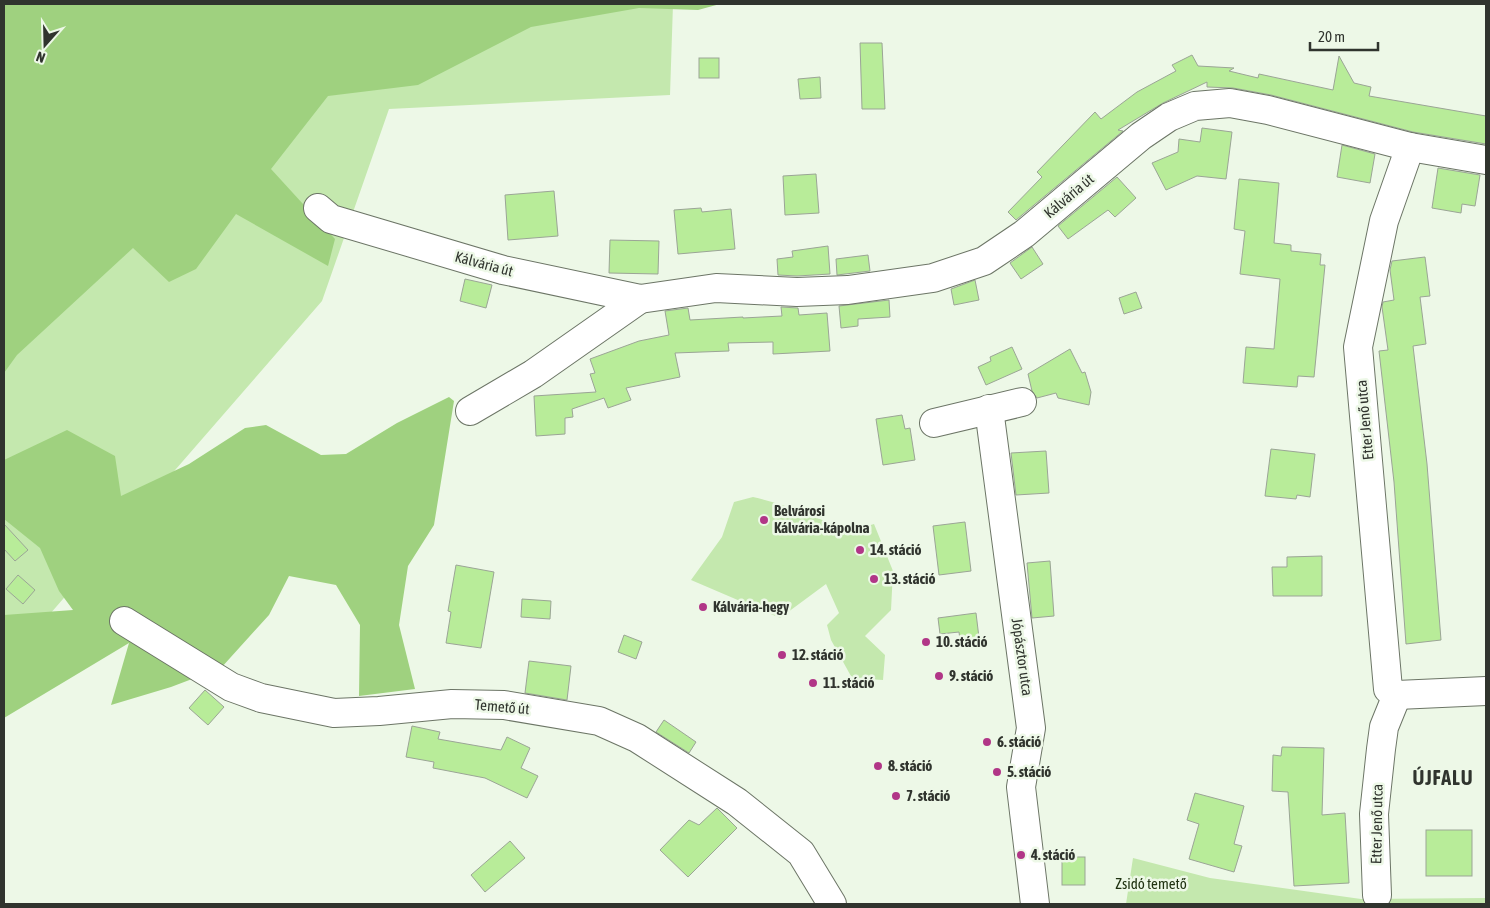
<svg xmlns="http://www.w3.org/2000/svg" width="1490" height="908" viewBox="0 0 1490 908" font-family="'Asap Condensed',sans-serif">
<rect width="100%" height="100%" fill="#edf8e7"/>
<g fill="#c4e8ae">
<polygon points="4,4 673,4 670,95 389,109 322,301 43,622 4,644"/>
<path d="M753,497C788,505 815,516 848,532L874,524L893,571L891,610L865,636L885,655L883,680L852,678L831,640L827,625L839,613L826,584L780,618L691,580L722,537L734,502Z"/>
<polygon points="1133,858 1210,878 1361,899 1486,898 1486,904 1126,904"/>
</g>
<g fill="#9fd17f">
<polygon points="4,4 720,4 698,10 639,8 531,27 418,85 328,96 271,169 335,239 328,266 236,214 196,269 169,282 133,248 17,355 4,373"/>
<polygon points="449,397 454,401 434,525 408,566 399,625 415,689 359,696 360,625 336,585 289,576 269,615 221,668 171,687 111,705 129,643 4,718 4,615 73,610 59,591 40,548 4,519 4,460 67,430 115,456 121,496 189,464 245,428 266,425 321,455 346,454 397,423"/>
</g>
<g fill="#b8ec99" stroke="#9ba596">
<polygon points="860,43 882,43 885,109 862,109"/>
<polygon points="1192,55 1198,66 1234,68 1229,71 1258,78 1259,74 1333,90 1339,56 1354,83 1371,87 1369,96 1486,116 1486,144 1413,132 1271,95 1233,88 1207,87 1207,82 1163,103 1118,130 1123,131 1016,220 1008,212 1042,177 1037,172 1095,112 1101,119 1137,92 1176,71 1172,65"/>
<rect x="699" y="58" width="20" height="20"/>
<polygon points="820,77 821,98 800,99 798,79"/>
<polygon points="1202,128 1232,132 1226,179 1197,176 1166,190 1152,163 1178,152 1179,139 1200,142"/>
<polygon points="1342,145 1375,154 1370,183 1337,177"/>
<polygon points="1438,168 1480,175 1475,206 1462,204 1461,213 1432,208"/>
<polygon points="816,174 819,213 785,215 783,176"/>
<polygon points="1117,177 1136,198 1115,217 1108,210 1068,239 1058,226"/>
<polygon points="1239,179 1279,183 1274,243 1291,245 1291,251 1321,254 1320,265 1325,265 1314,377 1298,376 1297,387 1243,383 1246,347 1274,349 1280,279 1240,274 1245,231 1234,229"/>
<polygon points="554,191 558,236 508,240 505,195"/>
<polygon points="701,208 702,212 731,209 735,249 678,254 674,210"/>
<polygon points="610,240 659,241 658,274 609,273"/>
<polygon points="828,246 830,274 797,276 778,275 777,259 793,257 792,251"/>
<polygon points="1032,247 1043,264 1021,279 1010,263"/>
<polygon points="868,255 870,271 837,275 836,259"/>
<polygon points="1425,257 1430,296 1420,297 1426,344 1413,346 1427,464 1441,640 1406,644 1394,482 1379,351 1388,350 1382,307 1383,302 1394,300 1390,270 1392,261"/>
<polygon points="465,279 492,285 486,308 460,301"/>
<polygon points="975,280 979,300 954,305 951,289"/>
<polygon points="1136,292 1142,308 1124,314 1119,298"/>
<polygon points="889,300 890,317 858,319 858,326 841,328 839,306"/>
<polygon points="781,307 798,308 799,315 827,313 830,351 773,354 773,342 728,343 729,351 675,353 680,377 626,388 631,400 608,408 604,398 572,409 573,417 565,418 565,434 536,436 534,396 596,392 590,374 595,373 590,359 639,341 669,335 665,311 688,308 690,320 743,317 743,318 782,316"/>
<polygon points="1012,347 1022,369 986,385 978,367 991,361 990,357"/>
<polygon points="1070,349 1082,373 1085,372 1091,392 1089,405 1058,398 1056,393 1037,398 1032,391 1028,374"/>
<polygon points="902,415 905,429 910,428 915,460 883,465 876,419"/>
<polygon points="1271,449 1315,454 1310,497 1297,495 1296,499 1265,496"/>
<polygon points="1046,451 1049,493 1016,495 1011,453"/>
<polygon points="965,522 971,571 939,575 933,526"/>
<polygon points="4,524 28,550 15,561 4,549"/>
<polygon points="1322,556 1322,596 1273,596 1272,567 1287,567 1287,557"/>
<polygon points="1050,561 1054,616 1032,618 1027,563"/>
<polygon points="456,565 494,572 481,648 446,643 451,612 448,611"/>
<polygon points="18,575 35,590 23,604 6,589"/>
<polygon points="522,599 551,601 550,619 521,617"/>
<polygon points="976,613 980,646 961,648 959,632 940,634 938,618"/>
<polygon points="624,635 642,642 636,659 618,652"/>
<polygon points="529,661 571,666 567,700 525,693"/>
<polygon points="205,690 224,707 208,725 189,708"/>
<polygon points="664,720 696,742 689,753 656,732"/>
<polygon points="412,726 440,732 438,739 501,750 507,737 530,748 521,768 538,776 527,798 485,778 433,768 434,762 406,757"/>
<polygon points="1282,747 1324,748 1322,815 1345,813 1349,883 1294,886 1288,792 1272,791 1273,755 1281,756"/>
<polygon points="1195,793 1244,806 1234,844 1242,846 1234,872 1189,859 1199,824 1187,820"/>
<polygon points="717,808 737,828 688,877 660,850 689,820 699,825"/>
<rect x="1426" y="830" width="46" height="46"/>
<polygon points="510,841 525,858 485,892 471,875"/>
<rect x="1062" y="857" width="23" height="28"/>
</g>
<g fill="none" stroke-linecap="round" stroke-linejoin="round">
<defs>
<g id="minor">
<polyline points="1410,147 1384,221 1358,347 1388,689 1397,695 1486,691"/>
<polyline points="318,208 331,219 503,270 640,299 716,288 797,292 848,290 933,278 984,261 1024,234 1141,136 1169,117 1195,106 1230,103 1268,110 1410,147 1486,160"/>
<polyline points="989,409 1031,728 1021,787 1035,904"/>
<polyline points="470,411 533,374 640,299"/>
<polyline points="934,423 1022,402"/>
<polyline points="124,621 231,687 261,698 334,713 379,711 452,704 504,705 599,721 637,738 737,802 801,853 832,904"/>
<polyline points="1377,895 1374,814 1381,749 1384,727 1397,695"/>
</g>
</defs>
<use href="#minor" stroke="#6c7566" stroke-width="30"/>
<use href="#minor" stroke="#fff" stroke-width="28"/>
</g>
<g fill="#b13687" stroke="#edf8e7" stroke-width="2">
<circle cx="764" cy="520" r="5"/>
<circle cx="860" cy="550" r="5"/>
<circle cx="874" cy="579" r="5"/>
<circle cx="703" cy="607" r="5"/>
<circle cx="926" cy="642" r="5"/>
<circle cx="782" cy="655" r="5"/>
<circle cx="939" cy="676" r="5"/>
<circle cx="813" cy="683" r="5"/>
<circle cx="987" cy="742" r="5"/>
<circle cx="878" cy="766" r="5"/>
<circle cx="997" cy="772" r="5"/>
<circle cx="896" cy="796" r="5"/>
<circle cx="1021" cy="855" r="5"/>
</g>
<g text-anchor="middle" stroke-width="5" stroke-linejoin="round" paint-order="stroke">
<g font-size="15" fill="#30342e" stroke="#edf8e7">
<text transform="translate(1069 196) rotate(-40)" y="5">Kálvária út</text>
<text transform="translate(484 264) rotate(15)" y="5">Kálvária út</text>
<text transform="translate(1365 420) rotate(-95)" y="5">Etter Jenő utca</text>
<text transform="translate(1022 657) rotate(82)" y="5">Jópásztor utca</text>
<text transform="translate(502 707) rotate(5)" y="5">Temető út</text>
<text transform="translate(1377 824) rotate(-89)" y="5">Etter Jenő utca</text>
</g>
<g font-size="15" font-weight="bold" fill="#30342e" stroke="#edf8e7" text-anchor="start">
<text x="774" y="516">Belvárosi<tspan x="774" dy="17">Kálvária-kápolna</tspan></text>
<text x="870" y="555">14. stáció</text>
<text x="884" y="584">13. stáció</text>
<text x="713" y="612">Kálvária-hegy</text>
<text x="936" y="647">10. stáció</text>
<text x="792" y="660">12. stáció</text>
<text x="949" y="681">9. stáció</text>
<text x="823" y="688">11. stáció</text>
<text x="997" y="747">6. stáció</text>
<text x="888" y="771">8. stáció</text>
<text x="1007" y="777">5. stáció</text>
<text x="906" y="801">7. stáció</text>
<text x="1031" y="860">4. stáció</text>
</g>
<g font-size="15" fill="#203312" stroke="#edf8e7">
<text x="1151" y="889">Zsidó temető</text>
</g>
<g font-size="20" font-weight="bold" letter-spacing="1" fill="#30342e" stroke="#edf8e7">
<text x="1443" y="785">ÚJFALU</text>
</g>
</g>
<rect width="1490" height="908" fill="none" stroke="#30342e" stroke-width="10"/>
<g transform="translate(45 45) rotate(200)" stroke="#edf8e7" stroke-width="4" paint-order="stroke">
<path d="M0-4L9 19L0 12L-9 19Z" fill="#30342e"/>
<text y="-8" font-size="14" font-weight="bold" text-anchor="middle" fill="#30342e">N</text>
</g>
<path d="M1310 42v8h68v-8" fill="none" stroke="#30342e" stroke-width="2.5"/>
<text x="1318" y="42" font-size="15" fill="#30342e" stroke="#edf8e7" stroke-width="4" paint-order="stroke">20 m</text>
</svg>
